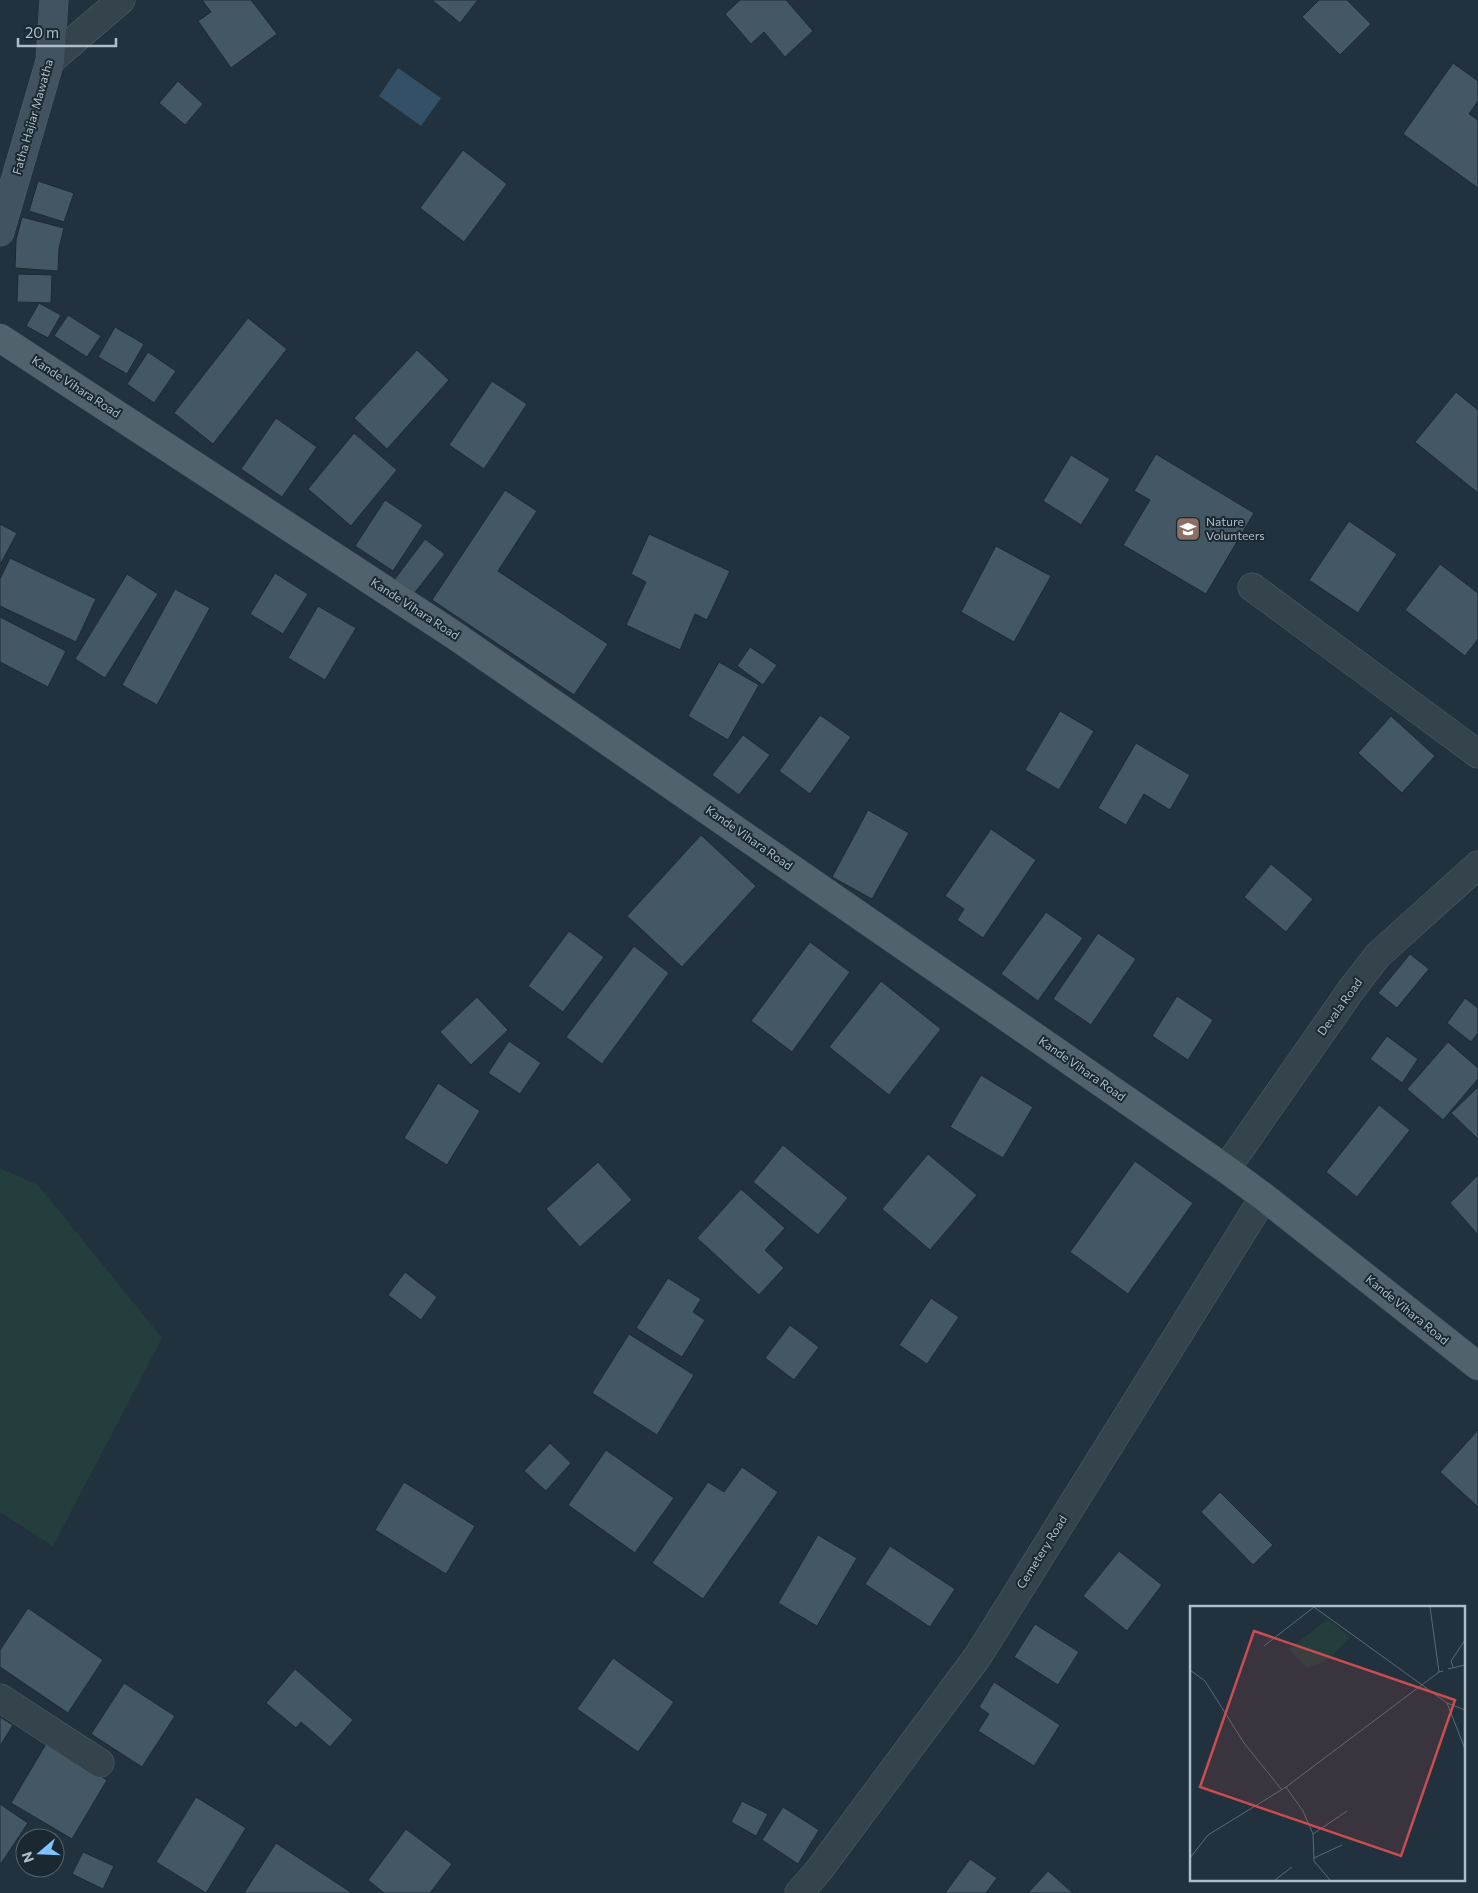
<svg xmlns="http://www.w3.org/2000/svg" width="1478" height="1893" viewBox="0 0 1478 1893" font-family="Commissioner,sans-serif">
<rect width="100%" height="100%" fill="#21313d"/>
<polygon fill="#233e3d" points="0,1168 38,1185 162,1338 53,1546 0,1512"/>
<polygon fill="#335066" points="398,68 441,98 421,126 379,96"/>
<g fill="#445764" stroke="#1c2a34">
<polygon points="202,0 251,0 277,34 231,68 198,21 211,12"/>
<polygon points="432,0 478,0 460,23"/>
<polygon points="740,0 786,0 813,31 785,57 764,32 751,44 725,14"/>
<polygon points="1319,0 1347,0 1371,24 1340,55 1302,17"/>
<polygon points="1453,63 1478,81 1478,101 1469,114 1478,120 1478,188 1403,134"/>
<polygon points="178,81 203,104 185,125 159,103"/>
<polygon points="463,150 507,184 464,242 420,208"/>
<polygon points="38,181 74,193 64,222 29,211"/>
<polygon points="22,217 64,228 59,248 58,271 15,268 16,240"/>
<polygon points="18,274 52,275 51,303 17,302"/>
<polygon points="39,303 61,315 48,338 26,326"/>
<polygon points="68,315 101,336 87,357 54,336"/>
<polygon points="248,318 287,349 213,444 174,413"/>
<polygon points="115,327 144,344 127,374 98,357"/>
<polygon points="417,350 449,380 387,449 354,418"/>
<polygon points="148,352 176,371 154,403 127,384"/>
<polygon points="492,381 527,404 484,469 449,445"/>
<polygon points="1456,392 1478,410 1478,493 1415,442"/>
<polygon points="276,418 317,447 282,497 241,469"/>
<polygon points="354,433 397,470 351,526 308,489"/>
<polygon points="1156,454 1254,513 1206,594 1123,545 1150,500 1134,491"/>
<polygon points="1071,455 1110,479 1081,525 1043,501"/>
<polygon points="505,490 537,511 498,571 608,644 574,695 432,600"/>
<polygon points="385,500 423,525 393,571 355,546"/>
<polygon points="1349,521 1397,554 1358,613 1309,580"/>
<polygon points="0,524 17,533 0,565"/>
<polygon points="649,534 730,571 707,620 695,614 680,650 626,625 646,582 631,574"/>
<polygon points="425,539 445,554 413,595 394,580"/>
<polygon points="996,546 1051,576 1014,642 961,612"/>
<polygon points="10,558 96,599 76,642 0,606 0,579"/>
<polygon points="1440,564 1478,593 1478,639 1465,656 1405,610"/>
<polygon points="275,573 308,594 283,634 250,614"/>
<polygon points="127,574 158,594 105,678 75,659"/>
<polygon points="175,589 210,608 157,705 122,685"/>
<polygon points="318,606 356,628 325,680 288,658"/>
<polygon points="0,617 66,651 48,687 0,662"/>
<polygon points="750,647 777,665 763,685 737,666"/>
<polygon points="719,662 759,685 728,740 688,716"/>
<polygon points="1060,711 1094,731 1059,790 1025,770"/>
<polygon points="820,715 851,737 810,794 779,771"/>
<polygon points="1391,716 1435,756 1402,793 1358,753"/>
<polygon points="743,735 770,755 739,795 712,775"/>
<polygon points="1136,743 1190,775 1170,810 1144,794 1126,825 1098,808"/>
<polygon points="868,810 909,833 872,899 832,877"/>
<polygon points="991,829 1036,860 983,938 957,920 964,909 945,896"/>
<polygon points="701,835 756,886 682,967 627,916"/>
<polygon points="1271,864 1313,899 1286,932 1244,897"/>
<polygon points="1046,912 1083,938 1038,1001 1001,974"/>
<polygon points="569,931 604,957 563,1012 528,986"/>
<polygon points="1098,933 1136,959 1091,1025 1053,999"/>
<polygon points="810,942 850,972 792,1052 751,1021"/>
<polygon points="634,946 669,973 602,1064 566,1037"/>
<polygon points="1410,954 1429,969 1397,1008 1378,993"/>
<polygon points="881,981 941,1029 889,1095 829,1047"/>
<polygon points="1177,996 1213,1020 1188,1060 1152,1036"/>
<polygon points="477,997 508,1030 471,1065 440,1032"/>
<polygon points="1465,998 1478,1008 1478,1033 1471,1042 1447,1023"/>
<polygon points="1387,1036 1418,1059 1402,1083 1370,1059"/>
<polygon points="509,1041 541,1063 520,1094 488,1073"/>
<polygon points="1448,1042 1478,1068 1478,1079 1443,1120 1407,1089"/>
<polygon points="981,1075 1033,1107 1003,1158 950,1127"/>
<polygon points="438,1083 480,1111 447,1165 404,1138"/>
<polygon points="1478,1087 1478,1139 1451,1113"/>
<polygon points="1379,1105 1410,1130 1357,1197 1326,1172"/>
<polygon points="783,1145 848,1198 818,1235 753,1182"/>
<polygon points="928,1154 977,1195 930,1250 882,1209"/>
<polygon points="1135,1161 1193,1203 1128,1294 1070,1252"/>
<polygon points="598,1162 632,1200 580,1247 546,1209"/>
<polygon points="1478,1175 1478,1235 1450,1203"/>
<polygon points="741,1189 785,1228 765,1250 784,1268 759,1295 697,1238"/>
<polygon points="405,1272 437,1297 421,1320 388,1295"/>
<polygon points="668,1278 701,1299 693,1312 705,1320 682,1357 636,1328"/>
<polygon points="931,1298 959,1317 927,1364 899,1345"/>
<polygon points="790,1325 819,1347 794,1380 765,1358"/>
<polygon points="629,1334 694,1375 657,1435 592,1393"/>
<polygon points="1478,1430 1478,1507 1440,1472"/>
<polygon points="550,1443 571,1463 546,1491 524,1471"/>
<polygon points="606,1450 674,1498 635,1553 568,1505"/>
<polygon points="742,1467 778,1492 703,1599 652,1563 708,1482 724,1492"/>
<polygon points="404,1482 475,1526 446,1574 375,1530"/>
<polygon points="1220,1492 1273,1545 1253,1565 1201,1512"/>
<polygon points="818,1535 857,1558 817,1626 778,1603"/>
<polygon points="890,1546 955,1589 930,1627 865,1584"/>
<polygon points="1119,1551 1162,1585 1127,1631 1083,1596"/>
<polygon points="28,1608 103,1660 68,1713 0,1667 0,1650"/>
<polygon points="1035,1624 1079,1652 1058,1685 1014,1657"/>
<polygon points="613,1658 674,1702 638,1752 577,1709"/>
<polygon points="295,1669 353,1720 330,1747 301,1722 296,1728 266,1703"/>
<polygon points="994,1682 1060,1725 1034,1766 978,1731 989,1714 979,1707"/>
<polygon points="124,1683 175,1716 142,1767 91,1734"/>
<polygon points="0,1717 13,1725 0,1746"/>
<polygon points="46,1744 107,1780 72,1839 11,1803"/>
<polygon points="196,1797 246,1828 206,1893 156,1862"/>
<polygon points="742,1801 768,1814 756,1836 731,1822"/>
<polygon points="0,1804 28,1823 0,1865"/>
<polygon points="783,1807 819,1830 798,1864 762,1840"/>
<polygon points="406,1829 452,1864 430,1893 384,1893 368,1880"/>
<polygon points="276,1843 352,1893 244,1893"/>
<polygon points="83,1852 114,1866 103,1889 72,1874"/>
<polygon points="970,1859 997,1878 986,1893 945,1893"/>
<polygon points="1048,1871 1073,1893 1028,1893"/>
</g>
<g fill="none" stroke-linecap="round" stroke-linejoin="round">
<defs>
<g id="street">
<polyline points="50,61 121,0"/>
<polyline points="1252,587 1478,754"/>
<polyline points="1226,1169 1351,990 1378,955 1478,865"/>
<polyline points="0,1698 100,1763"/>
<polyline points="799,1893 819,1870 978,1656 1264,1197"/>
</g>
<polyline id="secondary" points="0,232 50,61 54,0"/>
<polyline id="primary" points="0,338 454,635 1226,1169 1264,1197 1478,1366"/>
</defs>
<use href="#street" stroke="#53606b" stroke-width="29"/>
<use href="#secondary" stroke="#53606b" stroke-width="29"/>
<use href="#primary" stroke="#3e4c56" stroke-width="29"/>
<use href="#street" stroke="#35434d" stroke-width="28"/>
<use href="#secondary" stroke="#425260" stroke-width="28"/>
<use href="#primary" stroke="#52626d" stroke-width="28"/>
</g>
<defs>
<symbol id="school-square" viewBox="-11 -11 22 22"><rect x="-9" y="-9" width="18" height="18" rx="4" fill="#8d6e63" stroke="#1a2832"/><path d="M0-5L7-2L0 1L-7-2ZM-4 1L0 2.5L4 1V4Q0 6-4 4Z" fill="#fff"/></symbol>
</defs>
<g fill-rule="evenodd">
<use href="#school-square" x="1174" y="515" width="28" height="28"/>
</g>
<g text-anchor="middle" stroke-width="4" stroke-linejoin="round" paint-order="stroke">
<g font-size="12" fill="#b0bdc9" stroke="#1a2832">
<text transform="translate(33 117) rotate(-74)" y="4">Fatha Hajiar Mawatha</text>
<text transform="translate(76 387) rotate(33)" y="4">Kande Vihara Road</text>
<text transform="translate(415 609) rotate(33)" y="4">Kande Vihara Road</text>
<text transform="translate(749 838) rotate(35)" y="4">Kande Vihara Road</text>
<text transform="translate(1340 1007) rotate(-54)" y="4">Devala Road</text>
<text transform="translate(1082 1069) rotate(35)" y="4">Kande Vihara Road</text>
<text transform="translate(1407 1310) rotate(39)" y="4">Kande Vihara Road</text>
<text transform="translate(1042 1552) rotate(-58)" y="4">Cemetery Road</text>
</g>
<g font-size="12" fill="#b0bdc9" stroke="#1a2832" text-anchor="start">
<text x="1206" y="526">Nature<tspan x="1206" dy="14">Volunteers</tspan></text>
</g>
</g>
<g transform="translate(1190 1606)">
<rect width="275" height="275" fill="#21313d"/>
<path d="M138,13L160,31L138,54L117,62L99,43Z" fill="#233e3d"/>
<path fill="none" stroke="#5a6975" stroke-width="1" d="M124,1L257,97L275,104M240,1L249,66L253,65M74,40L124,1M263,61L261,55L275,34M258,63L275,59M0,64L15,75L54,137L92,184M257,97L275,143M96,181L113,205L123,228L157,205M123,228L124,255L140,274M0,252L18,229L96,181L249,66M124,252L152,239M85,274L102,261"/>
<path fill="#cc4d50" fill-opacity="0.15" stroke="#cc4d50" stroke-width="2.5" d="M64,25L265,94L211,250L10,181Z"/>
<rect width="275" height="275" fill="none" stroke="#b0bdc9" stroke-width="2.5"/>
</g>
<g transform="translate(40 1853) rotate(251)"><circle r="24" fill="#1a2832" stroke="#56646e"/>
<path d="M0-4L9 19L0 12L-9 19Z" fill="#7ec5ff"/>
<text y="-8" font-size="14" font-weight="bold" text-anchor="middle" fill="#b0bdc9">N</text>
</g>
<path d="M18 38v8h98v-8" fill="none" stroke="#b0bdc9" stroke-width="2.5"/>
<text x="25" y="38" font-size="15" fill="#b0bdc9" stroke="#1a2832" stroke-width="4" paint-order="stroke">20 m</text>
</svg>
